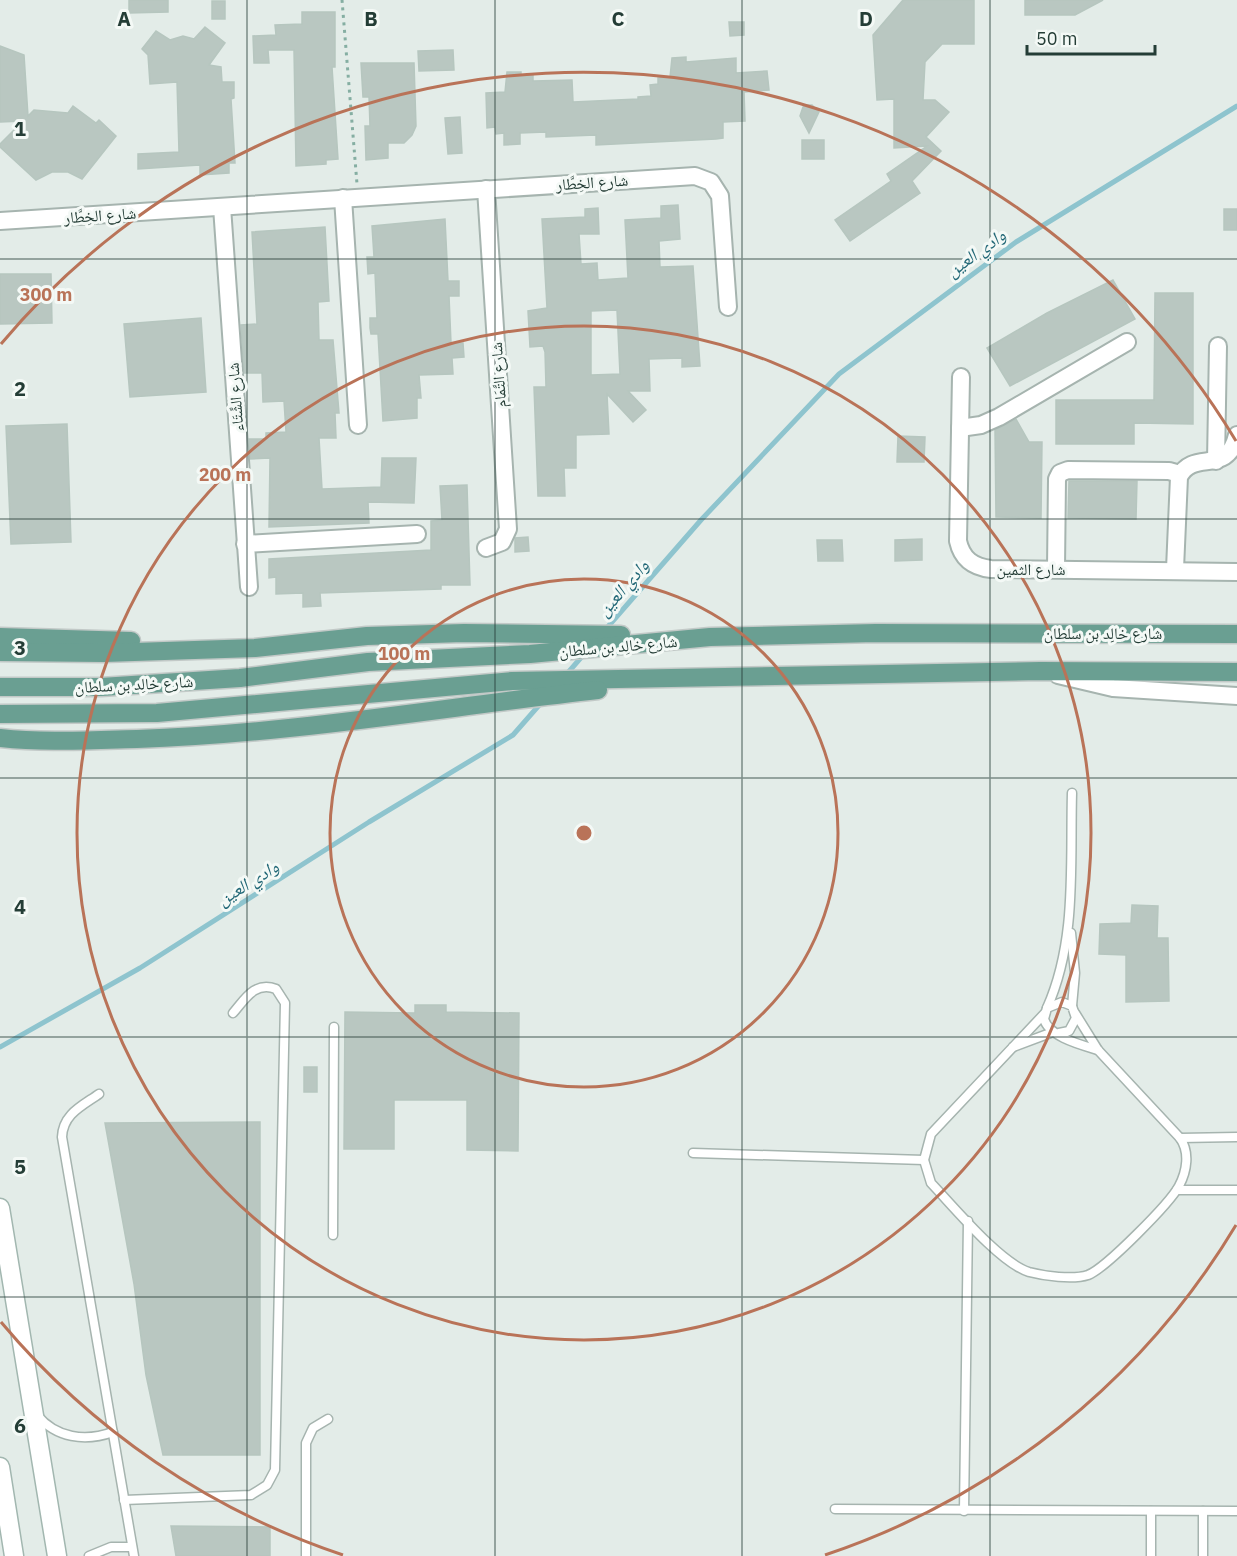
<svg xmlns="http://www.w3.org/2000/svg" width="1237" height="1556" viewBox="0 0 1237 1556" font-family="'IBM Plex Sans','Noto Naskh Arabic',sans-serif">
<rect width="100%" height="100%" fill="#e3ece8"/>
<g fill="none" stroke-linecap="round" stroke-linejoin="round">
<g stroke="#8ec4ce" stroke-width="5">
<polyline points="605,630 701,520 839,374 1016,242 1237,106"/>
<polyline points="565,676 585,653"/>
<polyline points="0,1047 140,968 369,822 513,735 541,703"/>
</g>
</g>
<g fill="#b9c7c1" stroke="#b6c6bf" stroke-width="1.5" fill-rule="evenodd">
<polygon points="129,0 168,0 168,12 129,13"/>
<polygon points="903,0 974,0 974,44 942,44 925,62 923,100 935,100 949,112 926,137 941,151 912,181 920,193 850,241 835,220 891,181 887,174 927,146 894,148 894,99 877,100 873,35"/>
<polygon points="1025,0 1103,0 1075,15 1025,15"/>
<rect x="212" y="1" width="13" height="18"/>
<polygon points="302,12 335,12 335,67 332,67 338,159 326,160 326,164 296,166 294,50 268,50 269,63 254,63 253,36 276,35 275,25 302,24"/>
<polygon points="729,22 744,22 744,35 730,36"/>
<polygon points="205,27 225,43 209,65 221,67 222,82 234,82 234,98 231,99 235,163 229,163 229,173 200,175 200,165 138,169 138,154 179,152 177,82 150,84 148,55 142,49 156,31 170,40 183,36 194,39"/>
<polygon points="0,46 24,55 28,116 34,110 68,113 73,106 96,123 99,120 116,136 82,179 68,172 52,172 36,180 0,147 0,144 23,121 0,122"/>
<polygon points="453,50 454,70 419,71 418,51"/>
<polygon points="686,57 686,62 736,58 736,73 767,71 769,90 744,92 745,121 723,122 723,138 716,139 596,145 596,135 546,137 546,132 520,133 520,144 504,145 504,133 496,134 495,127 487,128 486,93 505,92 507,72 521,72 521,76 533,75 533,81 572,80 573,102 638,99 638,97 651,96 650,85 658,84 658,78 670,77 672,58"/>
<polygon points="361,63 414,63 416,126 412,135 404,143 388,143 388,158 366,160 365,126 370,126 369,97 363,97"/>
<polygon points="807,105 812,105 819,112 809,133 800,116 803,107"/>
<polygon points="460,117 462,153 448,154 445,118"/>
<rect x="802" y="140" width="22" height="19"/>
<path d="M678,205L680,239L659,241L660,267L693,266L700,366L682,367V358L649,359L650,391H628L646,410L633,422L607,394L609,434L576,435V468H564L565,496H538L534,387H546L545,352L543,346L530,347L528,311L547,308L542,219L585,217V209L598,208L599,234H579L581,264L597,263L598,280L628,278L625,220L661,218V206ZM617,310L620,374L591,375V311Z"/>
<rect x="1224" y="209" width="13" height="21"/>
<polygon points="445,219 448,281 459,281 459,296 449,296 451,343 463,343 464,357 452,358 453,374 419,375 421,398 417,398 417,418 383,421 378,334 371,334 370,328 370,318 377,318 375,273 368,274 367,257 374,257 372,226"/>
<polygon points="325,227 329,301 318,302 319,340 333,340 339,413 335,413 336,438 319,438 322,489 381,487 382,458 416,458 414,503 368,502 369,523 269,527 270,458 250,459 249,439 266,439 266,433 286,432 284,401 263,402 262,373 244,373 241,325 257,324 252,232"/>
<polygon points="0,274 51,274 52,323 0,324"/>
<polygon points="1113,280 1135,319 1010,386 987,348 1047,313"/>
<polygon points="1155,293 1193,293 1193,424 1134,423 1134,444 1056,444 1056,400 1154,400"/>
<polygon points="201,318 206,392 130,397 124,324"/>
<polygon points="1016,419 1029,442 1042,442 1041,518 996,517 995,430"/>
<polygon points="67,424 71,542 11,544 6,426"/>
<polygon points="898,436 925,437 924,462 897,462"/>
<polygon points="1069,481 1137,481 1136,519 1068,518"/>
<polygon points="467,485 470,585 441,585 441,589 320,593 321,606 303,607 303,593 276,594 276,577 269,578 269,559 431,550 431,521 442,520 440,486"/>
<polygon points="528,537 529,551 515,552 515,538"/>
<polygon points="922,539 922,560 895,561 895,540"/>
<polygon points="817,540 842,540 843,561 818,561"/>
<polygon points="1132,905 1158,906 1157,938 1168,938 1169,1001 1126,1002 1126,955 1099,954 1100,924 1131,923"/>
<polygon points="415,1005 446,1005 446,1012 519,1013 518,1151 467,1150 467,1100 394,1100 394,1149 344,1149 345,1012 415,1013"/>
<rect x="304" y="1067" width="13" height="25"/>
<polygon points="260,1122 260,1455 163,1455 146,1375 134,1284 105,1123"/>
<polygon points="171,1526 270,1527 270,1556 176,1556"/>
</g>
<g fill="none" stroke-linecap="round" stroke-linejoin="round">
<defs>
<g id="lane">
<polyline points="1071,933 1075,973 1072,1006"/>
<path d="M1047,1008C1077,941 1070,865 1072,793"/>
<path d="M1045,1013L931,1134L924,1160L931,1183C953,1206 1000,1263 1029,1272C1044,1276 1073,1280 1088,1275C1106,1268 1170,1203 1179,1186C1187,1171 1190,1152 1180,1138L1098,1050L1075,1013"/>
<path d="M1059,1033L1069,1031L1076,1018L1072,1006L1062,1002L1047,1008L1044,1019C1049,1037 1082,1045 1098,1050"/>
<polyline points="1013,1047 1053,1032"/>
<path d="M99,1094C82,1106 63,1114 62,1137L134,1556"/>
<polyline points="1180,1138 1237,1137"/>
<polyline points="693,1153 924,1160"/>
<polyline points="1177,1190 1237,1190"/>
<polyline points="333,1235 334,1027"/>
<path d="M37,1415C56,1438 85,1442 113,1432"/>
<path d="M124,1500L251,1495L267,1485L275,1470L285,1003L276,989C255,981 245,999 233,1013"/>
<polyline points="835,1509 1237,1511"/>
<polyline points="964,1511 968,1221"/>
<polyline points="1203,1511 1203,1556"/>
<polyline points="89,1556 111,1547 132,1547"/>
<polyline points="306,1556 306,1443 313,1428 328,1419"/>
<polyline points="1151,1556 1151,1511"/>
</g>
<g id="street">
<polyline points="343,198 358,425"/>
<polyline points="222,207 249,587"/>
<polyline points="0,221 695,176 711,182 720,196 728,307"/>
<path d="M961,377L958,541C962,559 973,567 991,569L1237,572"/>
<polyline points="960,428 981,425 999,417 1127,342"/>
<polyline points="1216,461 1218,346"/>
<polyline points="245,544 417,534"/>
<polyline points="486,548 502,542 508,529 486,189"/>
<polyline points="1056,569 1057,479 1060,473 1068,470 1169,471 1180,474"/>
<path d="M1175,569L1179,477C1194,448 1227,477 1237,435"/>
<polyline points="1058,675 1113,688 1237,696"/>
</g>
<g id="secondary">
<polyline points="0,1208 57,1556"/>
<polyline points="0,1467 14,1556"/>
</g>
<g id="primary">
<polyline points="0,637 131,641"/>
<polyline points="0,652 104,653 255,648 367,636 464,633 621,635"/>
<polyline points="0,687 101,687 240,678 368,662 530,654 710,637 876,633 1237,634"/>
<polyline points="0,714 157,713 512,681 1040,671 1237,672"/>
<path d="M0,738C45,743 91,740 137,739C291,734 445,707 598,690"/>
</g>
</defs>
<use href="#lane" stroke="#a6b4af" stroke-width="11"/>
<use href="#street" stroke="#a6b4af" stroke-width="20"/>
<use href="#secondary" stroke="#a2b7b0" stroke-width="21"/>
<use href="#primary" stroke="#c2c9c7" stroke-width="21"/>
<polyline stroke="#85aea2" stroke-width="3" stroke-dasharray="3 4.5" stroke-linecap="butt" points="342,0 357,184"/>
<use href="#lane" stroke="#fff" stroke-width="8"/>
<use href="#street" stroke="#fff" stroke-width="16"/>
<use href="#secondary" stroke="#fff" stroke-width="18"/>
<use href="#primary" stroke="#6a9f92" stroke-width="18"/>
</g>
<path fill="none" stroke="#243d36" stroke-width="1.5" stroke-opacity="0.55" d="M247,0V1556M495,0V1556M742,0V1556M990,0V1556M0,259H1237M0,519H1237M0,778H1237M0,1037H1237M0,1297H1237"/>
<g fill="none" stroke="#b97358" stroke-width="3">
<circle cx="584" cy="833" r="254"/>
<circle cx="584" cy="833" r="507"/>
<path d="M1236 1225A761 761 0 0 1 825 1555M343 1555A761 761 0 0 1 1 1322M1 344A761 761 0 0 1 1236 441"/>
</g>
<g text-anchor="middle" stroke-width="6" stroke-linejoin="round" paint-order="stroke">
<g font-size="16" fill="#243d36" stroke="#f4f9f6">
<text transform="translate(592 182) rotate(-4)" y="6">شارع الخِطَّار</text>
<text transform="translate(100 215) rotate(-4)" y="6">شارع الخِطَّار</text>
<text transform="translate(498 375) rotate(-94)" y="6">شارع التَّمَام</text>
<text transform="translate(235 397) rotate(-94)" y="6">شارع الشِّتَاء</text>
<text x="1031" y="575">شارع الثمين</text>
<text x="1103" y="639">شارع خالِد بن سلطان</text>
<text transform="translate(618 646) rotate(-5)" y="6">شارع خالِد بن سلطان</text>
<text transform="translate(134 684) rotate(-3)" y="6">شارع خالِد بن سلطان</text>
</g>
<g font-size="18" font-style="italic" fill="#216776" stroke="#f4f9f6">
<text transform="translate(976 253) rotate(-36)" y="6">وادي العين</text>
<text transform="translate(623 588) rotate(-49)" y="6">وادي العين</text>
<text transform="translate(248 883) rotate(-32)" y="6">وادي العين</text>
</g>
</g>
<g font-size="20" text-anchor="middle" font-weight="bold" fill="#243d36" stroke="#f4f9f6" stroke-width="6" stroke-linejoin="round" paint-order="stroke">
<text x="124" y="26">A</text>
<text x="371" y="26">B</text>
<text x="618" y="26">C</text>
<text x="866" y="26">D</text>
<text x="20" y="136">1</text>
<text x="20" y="396">2</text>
<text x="20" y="655">3</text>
<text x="20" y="914">4</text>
<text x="20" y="1174">5</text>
<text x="20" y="1433">6</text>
</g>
<circle cx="584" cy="833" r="9" fill="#b97358" stroke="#f4f9f6" stroke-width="3"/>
<g font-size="18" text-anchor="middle" font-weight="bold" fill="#b97358" stroke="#f4f9f6" stroke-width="6" stroke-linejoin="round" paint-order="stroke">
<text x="46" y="301">300 m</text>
<text x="225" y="481">200 m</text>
<text x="404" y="660">100 m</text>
</g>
<path d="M1027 45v9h128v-9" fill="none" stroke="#243d36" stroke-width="3"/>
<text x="1036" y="45" font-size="18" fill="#243d36" stroke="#f4f9f6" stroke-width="4.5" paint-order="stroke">50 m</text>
</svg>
